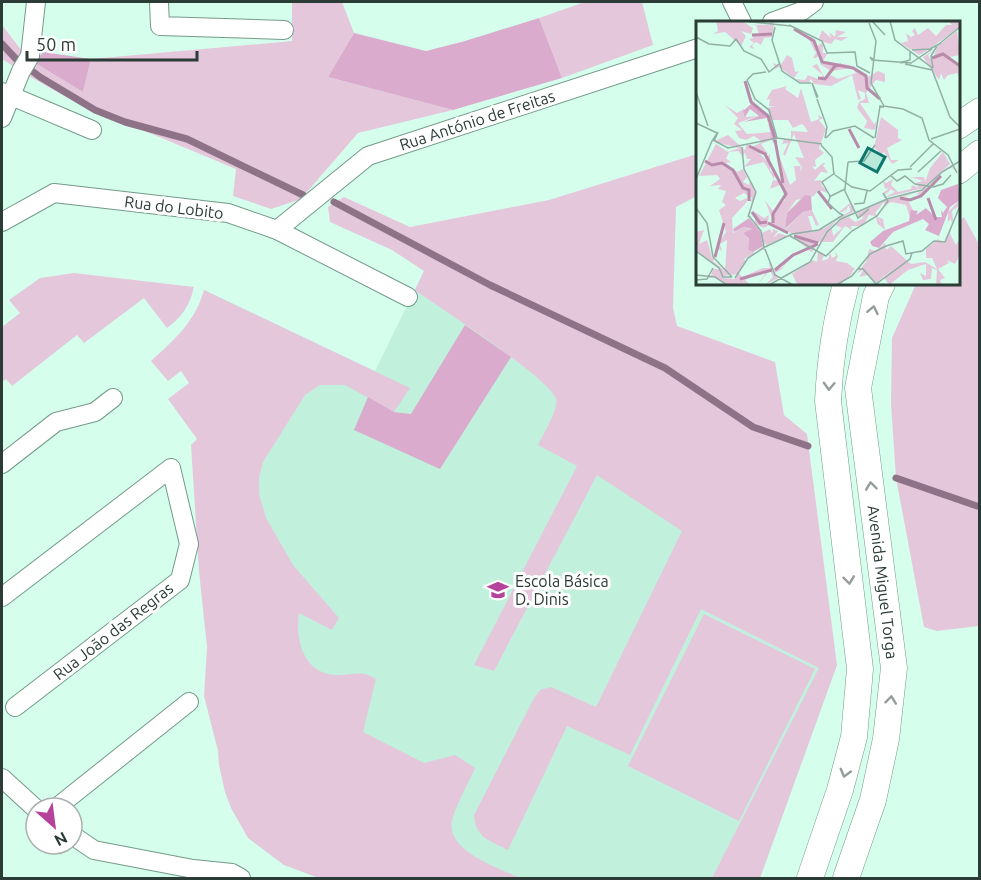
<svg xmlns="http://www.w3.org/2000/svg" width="981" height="880" viewBox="0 0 981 880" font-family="Ubuntu,sans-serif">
<rect width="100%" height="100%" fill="#d5feed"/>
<polygon fill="#c1f0dd" points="424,271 575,368 837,665 760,878 319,878 284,865 248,838 204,290 375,371"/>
<g fill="#e5c7dc">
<polygon points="292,2 342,2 354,33 328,77 453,110 358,133 301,199 271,209 233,196 236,169 75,102 27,75 35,63 83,92 91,59 292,41"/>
<polygon points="585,2 642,2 653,45 562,78 539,18"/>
<polygon points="2,25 22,51 13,66 2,59"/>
<path d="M697,154V196L676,207L673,308L677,326L775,362L784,415L807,434L837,665L760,878H712L819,668L701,609L630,755L567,726L508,850C491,841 475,838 474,815L533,700L540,690L551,687L596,707L682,531L597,475L494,671L474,665L577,466L538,445C543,435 559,409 556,399C550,378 438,307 415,290L424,271L392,250L330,222L328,207L344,197L410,227L549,200Z"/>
<polygon points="964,217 980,246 979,626 937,631 924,627 896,478 891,404 892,338 916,284 958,284 959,221"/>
<path d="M74,273L194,287C190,305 182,317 167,328L144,298L84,343L77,335L12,386L6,379L2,382V327L20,313L9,300L40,278Z"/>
<path d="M204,290L410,388L394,412L345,385H320L305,395L263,462L259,478V494L266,518L293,565L339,618L332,630L299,613C295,639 303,673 335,675C352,676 360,669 376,679L363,732L424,763L455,755L475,768C469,782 455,807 452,821C446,851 499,868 520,878H319L284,865L248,838L231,808L225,792L219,765L218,751L204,696L207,647L199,571L191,445L197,439L168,399L189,383L181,371L168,381L151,361C174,340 195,322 204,290Z"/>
<polygon points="704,614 815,669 739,821 628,766"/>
</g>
<g fill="#daabcc">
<polygon points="539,18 562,78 453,110 328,77 354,33 426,51 465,41"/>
<polygon points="43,52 91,59 83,92 35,63"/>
<polygon points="465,325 511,357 440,469 354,430 368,397 394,412 411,414"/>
</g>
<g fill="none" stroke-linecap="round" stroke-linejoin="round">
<g stroke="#8e7388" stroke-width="7">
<polyline points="2,44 16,59 40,77 95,110 125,122 187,139 303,195"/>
<polyline points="334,202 490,285 665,368 753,427 808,446"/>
<polyline points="896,478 980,507"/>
</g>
<defs>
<g id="minor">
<polyline points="159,2 160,26 284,30"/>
<polyline points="732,2 742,22"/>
<polyline points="772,22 802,11 814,2"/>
<polyline points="2,92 92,130"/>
<polyline points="2,118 21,71 30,56 36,2"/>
<polyline points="2,222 54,193 228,213 277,230 408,297"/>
<polyline points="277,230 368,156 698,48"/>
<polyline points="2,464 56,422 95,412 113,398"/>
<polyline points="2,597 171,468 189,544 180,580 15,707"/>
<polyline points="2,778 36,809"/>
<polyline points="56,808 189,702"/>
<polyline points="72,835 94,850 193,869 232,873 241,878"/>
</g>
<g id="secondary">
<polyline points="958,126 980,111"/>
<polyline points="958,171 980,153"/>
<path d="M810,878L840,790L854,737L860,669L828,401C830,359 835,324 846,284"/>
<polyline points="846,878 873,800 886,739 894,668 858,388 876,296 882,284"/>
</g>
</defs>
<use href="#minor" stroke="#749a8a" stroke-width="20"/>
<use href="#secondary" stroke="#749a8a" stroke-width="27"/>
<use href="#minor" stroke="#fff" stroke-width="18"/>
<use href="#secondary" stroke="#fff" stroke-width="26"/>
</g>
<defs><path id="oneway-chevron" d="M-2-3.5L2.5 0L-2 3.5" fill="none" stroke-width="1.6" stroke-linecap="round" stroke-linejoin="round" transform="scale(1.5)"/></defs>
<g stroke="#959d9a">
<use href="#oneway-chevron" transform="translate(873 310) rotate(-78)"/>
<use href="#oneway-chevron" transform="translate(829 386) rotate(92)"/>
<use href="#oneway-chevron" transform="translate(871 486) rotate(-97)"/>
<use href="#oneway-chevron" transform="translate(849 580) rotate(83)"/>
<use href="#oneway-chevron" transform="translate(891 700) rotate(-83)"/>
<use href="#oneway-chevron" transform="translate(845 773) rotate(105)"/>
</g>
<defs>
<symbol id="school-bare" viewBox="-9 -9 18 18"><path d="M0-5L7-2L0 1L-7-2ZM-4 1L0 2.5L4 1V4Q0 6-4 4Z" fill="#b5429b" stroke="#fff" stroke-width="2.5" paint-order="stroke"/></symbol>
</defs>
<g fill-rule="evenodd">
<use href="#school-bare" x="483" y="575" width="30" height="30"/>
</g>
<g text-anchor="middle" stroke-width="6" stroke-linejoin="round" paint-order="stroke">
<g font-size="16" fill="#2b3b35" stroke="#fff">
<text transform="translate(477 120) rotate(-18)" y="6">Rua António de Freitas</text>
<text transform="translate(174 207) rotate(7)" y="6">Rua do Lobito</text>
<text transform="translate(883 582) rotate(83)" y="6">Avenida Miguel Torga</text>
<text transform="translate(113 631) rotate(-38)" y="6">Rua João das Regras</text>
</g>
<g font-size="16" fill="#2b3b35" stroke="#fff" text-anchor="start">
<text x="515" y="587">Escola Básica<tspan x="515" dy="18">D. Dinis</tspan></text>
</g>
</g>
<g transform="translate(696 21)">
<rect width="264" height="264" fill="#d5feed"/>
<path d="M20,0H46L57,7L55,13L45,10L50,15L45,25L29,11L17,13L22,10ZM74,0L77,2L78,4L76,16L68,17L65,24L60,21L56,24L58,28L53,26L58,22L53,18L57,17L56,13L63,14L60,3H54L74,4ZM252,0L264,1V6L229,31L223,34L205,22L212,20L210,12L215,16L219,14L216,10L219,7L222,14L232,7L240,15L250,4H256ZM126,9L135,17L133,11L139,16L140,9L150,11L141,16H152L145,20L139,18L135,23L127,21V32H132L127,40L153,44L172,56L182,50L189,53V61L180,59L170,72L173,82H164L178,103L181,100L179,109L168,107L171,100L161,87L163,81L169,78V72L162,69L165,78L162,79L156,54L135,65L118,63L115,58L113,61H104L99,58L109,59L112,54L122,58L127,54L116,45L121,43L129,57L135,54L142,58L160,52L157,47L135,50L125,44L124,34L120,37H117L123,27L119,31L113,18L116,16L122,25L127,21L123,17ZM261,10L264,34L253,36L264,43V51L262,56V52L252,54L248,59L245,52L243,59L227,36L239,28L232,34L236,41L241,26ZM91,34L96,37L99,51L103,50L98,57L83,46L74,51L80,48L77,42L84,45ZM91,65L89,68L102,77L105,67L115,101L123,98L122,94L127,97L126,93L128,97L123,99L130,108L123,127L128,132L119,139L120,146L116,145L119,149L127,142H130L127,144L132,152L125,151L118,160L125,159L126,165L133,172L122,169L118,175L100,179L91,192L89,209L107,191L116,189L123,204L120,205L116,195H112L117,211L129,207L154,190V187L152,185L149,193L150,188L147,191H143L154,182L151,174L156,183L153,185L157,184L159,190L140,200L127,215L136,207L137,215L146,207L139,204L147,198L153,196L159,201L166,198L168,195L163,197L161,192L193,178L217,173L205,177L217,178L224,174L220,173L234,165L244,153L248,149L255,145L264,152L256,147L248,149L238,164L240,167L235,165L225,175L215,180L212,179L217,189L214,197L210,184L195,181L189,185L188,181L179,192L185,202L182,196L187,198L189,209L181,202L180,195L173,194L167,205H155L156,209L149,205L137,221H123L116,231L112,229L94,237L86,248L79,252L77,249L86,247L93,237L111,227L101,220L104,216L75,203L68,207L59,203V191L68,197L73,194L72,201H77L69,179L77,190L89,179L86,163L74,168L77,159L86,161L84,137L94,164L100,159L98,145H105L104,151L106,146L99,136L108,137L98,113L89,135L87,133L92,122L86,123L88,118H95V110L112,111L109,106L106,103L97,107L92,99H76L71,87L79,85H73L74,78L70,79L76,69ZM29,84L41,92L48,88L50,96L62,95L42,102L51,113L77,111V118L65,123L72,133L63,132L71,140V136L74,133V149L79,154L78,158L68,141L48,146L55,138H51L49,132L46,135L42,130L33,131L30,138H31L35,141L30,142L41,151L47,148L51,156L47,161L53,164L54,159L60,171L57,180L54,181L56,177L48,172L39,177L44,180L51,177V181L36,197L37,212L48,206L66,212L74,208L76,212L77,208L82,210L77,217L83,212L91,215L71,224L66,221L70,231L66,228L48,238L50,240L42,251L46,256L67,247H74L73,242L63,244L74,242L82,257L69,264L77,256L74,249L61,264L72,249L49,259L54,264H31L15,255L17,248H22L28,257L39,258L42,253L27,255L22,247L0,229V211L8,209L3,223L11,219L16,237L20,234L17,240L29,250L31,219L24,223L26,230L20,226L30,211L23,189L30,184L26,181L30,170L22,168L25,164L14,165L24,158L21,154L3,155L20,123L32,131L43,127L19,121L18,119L22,112L19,120L32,114L49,129L51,122L56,126L66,121L58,115L50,119L43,117L39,110L46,109L38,103L42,97ZM57,209L64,210L67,225L59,232L52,229L53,219L47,212ZM185,96L202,109V117L206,119L191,127L195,139H203L196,143L188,131L185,133L178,126ZM247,131L254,143L228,167L187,177L199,171L195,168L189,174L186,173L193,167L189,168L187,160L190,162L197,158L195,164L202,171L215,168L216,164L223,167L219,162L227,160L215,156H228L229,161L234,147ZM264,179V184L256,190L257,198L254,213L260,224L264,218V234L259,243L251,239L253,242L242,248L249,257L244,259L246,264H240L241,249L236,247L235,258L227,259L224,252L230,255V243L212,249L193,264L188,256L202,244L180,262L172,254L163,256L168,248L160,253L170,241L173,228L180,230L189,222L190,229L195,225L215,243L229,241L241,248L236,237H230V228L242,218L248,222L256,203L255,198L252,201V191ZM122,231L128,234L126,240L132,238L134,232L136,237L140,235L139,231L142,235L140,240L151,242L159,248L155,252L158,251L144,264L101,263L96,253L117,239L121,241Z" fill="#e5c7dc" fill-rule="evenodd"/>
<path d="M51,66L58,83L75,96L72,102L78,108L81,120L77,122L71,97L48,101L63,95L54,88L49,96L47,90L55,83ZM262,163L264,179L254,186L243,215L229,209L233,203L227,198L197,211L183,227L176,225L174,221L187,210L213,200L215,189L222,190L220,194L230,187L239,196H246L245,189L247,192L251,186L242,177L245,169ZM109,174L115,175L116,189L107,191L89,208L91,192ZM53,197L64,210L67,225L57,231L52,229L53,218L47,212L56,208L48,206L38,211L37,208Z" fill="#daabcc"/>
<path fill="none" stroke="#b98bab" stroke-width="3" d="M98,8L118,20L126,41L157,47L170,55L171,67L184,78M56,14L76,13M236,37L247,33L264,45M122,57L129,58L139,45L145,44M49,60L55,81L72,95L79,117M153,108L163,127M79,119L87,162M53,125L69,133L90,173L77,193V202M9,140L16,144L26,142L37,149L47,167L53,169V180M122,170L136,188M204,177L214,179L225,175L245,155M232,177L240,199M56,191L64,202L71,201M72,202L92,212M98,215L122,222M19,236L28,202M79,249L97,234L122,223M44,258L76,249"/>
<path fill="none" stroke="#91b0a3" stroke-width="1.5" d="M47,0L95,5M176,0L189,14M194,0L199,19L235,46L254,96L264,106M173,2L180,20L175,62L188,85M93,4L126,20L131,32L159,31L161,45L174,52M79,6L76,19L86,50L104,62H115M0,16L13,23L34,25L40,18L48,30L65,38L73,51L83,43M243,23L264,6M216,29L234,28L245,22M178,39L174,36L176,39L215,42L236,28M204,42L214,39V30M209,43L236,49M237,47L235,35L241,25M51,59L59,78L73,89L81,117M51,59L57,53L70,51M0,71L12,105M121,77L116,62L122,76M121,78L131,106L129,117M188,85L207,88L226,97L233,119L252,134L261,152M0,102L21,112M130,117L137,110L159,105L178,117M179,117L184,85L188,86H184M235,118L264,108M17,119L32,127L81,117L126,123M125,124L136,136L138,154M46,126L48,148L60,171L52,196M152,141L168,140L179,124M214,146L238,122M222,151L245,130M139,154L156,166L174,170L202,149L216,148M194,154L201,160L209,155L219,163L237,166L247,163L255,154M0,158L16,120L22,111L18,120M148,168L162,197L173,188M134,175L126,161L139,152M133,176L149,168L152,141M134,176L132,182L144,193M158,183L168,182L171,170M0,187L11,202L17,236L36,256M53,195L65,210L68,226M94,215L130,235L156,210L181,195L192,180L187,172M249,221L264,185M69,228L79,254L97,264M0,230L23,247L27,256H36M162,248H167L180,263L214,238L216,232M0,254L19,256L31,264M39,257L52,237L69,226L96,213L123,209L147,194L143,192M0,259L11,258L17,247M73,264L114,241L131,211L145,198L191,178L226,169L246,151L264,140M140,264L156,255L174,233L190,225L207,220L210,233L226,230L238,220L249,221"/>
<path fill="#0f766e" fill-opacity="0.15" stroke="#0f766e" stroke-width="3" d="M172,127L189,136L181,151L164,142Z"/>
<rect width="264" height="264" fill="none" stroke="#2b3b35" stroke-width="3"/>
</g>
<rect width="981" height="880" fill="none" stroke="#2b3b35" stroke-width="6"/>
<g transform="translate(54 826) rotate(152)"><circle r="28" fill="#ffffff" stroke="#aab1ae" stroke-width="1.5"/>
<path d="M0-4.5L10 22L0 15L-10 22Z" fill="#b5429b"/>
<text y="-9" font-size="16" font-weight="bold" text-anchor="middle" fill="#2b3b35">N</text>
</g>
<path d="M27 51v9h170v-9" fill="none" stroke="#2b3b35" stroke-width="3"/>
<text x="36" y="51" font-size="18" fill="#2b3b35" stroke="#ffffff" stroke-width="4.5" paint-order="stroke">50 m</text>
</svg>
